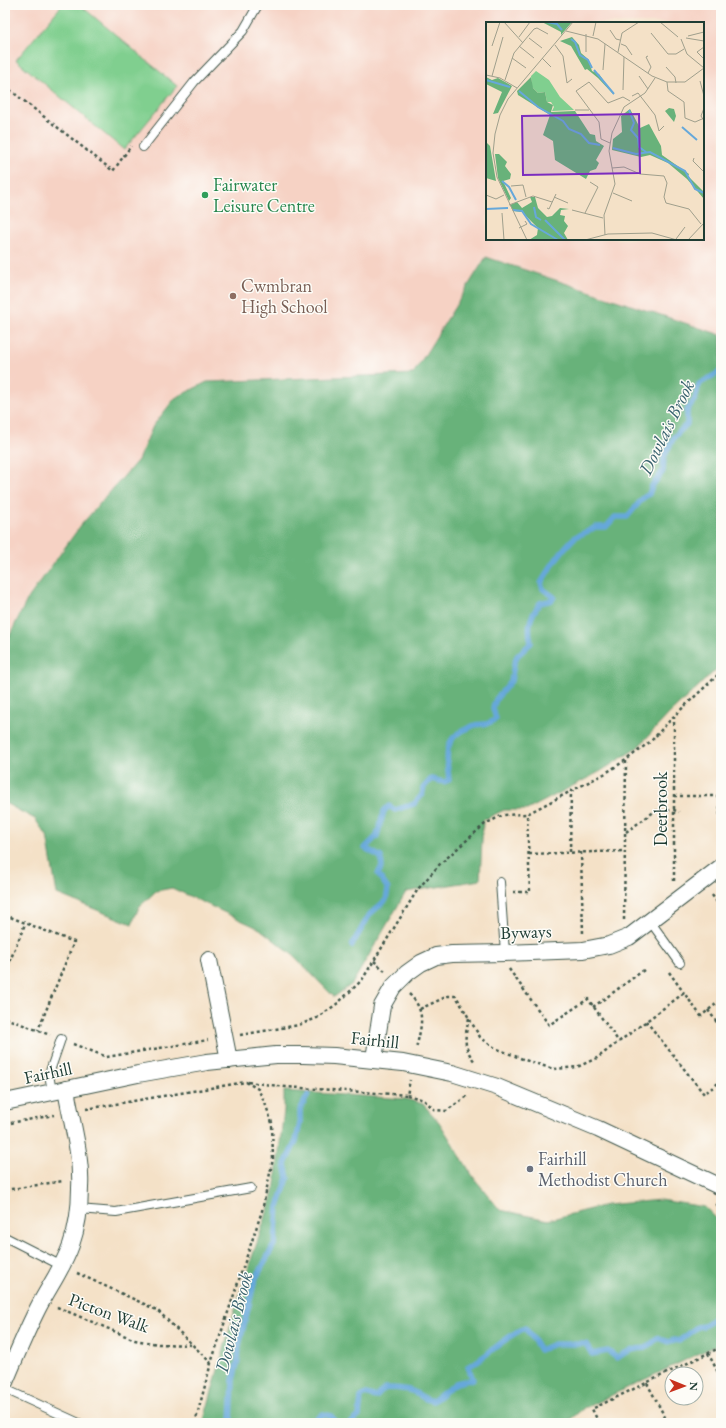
<svg xmlns="http://www.w3.org/2000/svg" width="726" height="1428" viewBox="0 0 726 1428" font-family="'EB Garamond',serif">
<rect width="100%" height="100%" fill="#fdfcf7"/>
<filter id="ink" filterUnits="userSpaceOnUse"><feTurbulence type="fractalNoise" baseFrequency=".025" numOctaves="2"/><feDisplacementMap in="SourceGraphic" scale="8" xChannelSelector="R" yChannelSelector="G"/><feConvolveMatrix kernelMatrix="1 2 1 2 8 2 1 2 1" color-interpolation-filters="sRGB"/></filter>
<filter id="wash" filterUnits="userSpaceOnUse"><feTurbulence type="fractalNoise" baseFrequency=".012" numOctaves="4" result="noise"/><feDisplacementMap in="SourceGraphic" scale="16" xChannelSelector="R" yChannelSelector="G"/><feGaussianBlur stdDeviation="0.9" result="paint"/><feColorMatrix in="noise" values="0 0 0 0 0 0 0 0 0 0 0 0 0 0 0 0 0 1.4 0 .05"/><feComposite in="paint" operator="in"/></filter>
<g filter="url(#wash)">
<rect width="100%" height="100%" fill="#f4e1c7"/>
<path fill="#f6d2c4" fill-rule="evenodd" d="M5,5H721V335L486,257L413,374L206,382L174,398L153,425L138,460L80,525L26,600L5,644ZM487,23H703V239H487Z"/>
<polygon fill="#80cf8f" stroke="#508662" points="62,5 80,5 177,86 124,150 16,60"/>
<g fill="#68b27a" stroke="#447857">
<polygon points="486,257 721,335 721,665 669,714 637,748 601,771 527,810 504,810 483,820 480,880 406,892 352,984 334,997 294,956 260,929 172,888 156,891 139,907 132,924 57,894 47,836 35,819 5,803 5,645 27,600 81,525 138,460 153,426 175,398 207,382 413,374"/>
<polygon points="284,1091 406,1099 423,1104 439,1122 474,1178 500,1210 548,1220 606,1205 660,1200 705,1207 721,1223 721,1343 587,1407 585,1407 566,1423 203,1423 238,1299 274,1192 284,1110"/>
</g>
<g fill="none" stroke-linecap="round" stroke-linejoin="round">
<g stroke="#66a8da" stroke-width="5.5">
<path d="M352,945L370,914L386,900L388,889L378,874L382,866L381,857L365,848L377,836L384,811L389,806L395,810L414,804L422,795L424,787L431,779L444,782L449,780C447,760 442,740 464,730C467,729 472,726 475,725C486,723 485,726 496,719L493,708L496,699L511,681L514,664L517,656L531,643C527,625 530,617 540,603L552,600L554,597L543,589L541,583C549,569 562,550 573,539C579,533 588,533 595,527H606L615,517H627L643,498L649,494L652,486L663,471L664,457L674,437L687,424V410L695,399L699,384L721,371"/>
<polyline points="231,1423 233,1380 238,1360 239,1345 255,1280 275,1243 278,1207 288,1178 285,1164 296,1141 300,1123 300,1110 308,1095"/>
<polyline points="316,1423 315,1420 323,1414 331,1416 337,1423"/>
<path d="M351,1423L359,1416L361,1397L366,1394L376,1397L385,1388C394,1388 408,1388 416,1393C423,1397 425,1400 433,1401L456,1383L473,1379L468,1367C488,1356 504,1337 525,1328L532,1337L540,1350L554,1344H586L592,1354L608,1351L617,1358C626,1351 635,1348 646,1348L658,1338L668,1342L674,1340L679,1341L697,1327L704,1326L721,1313"/>
</g>
</g>
</g>
<g filter="url(#ink)">
<g fill="none" stroke-linecap="round" stroke-linejoin="round">
<defs>
<g id="service">
<polyline points="143,147 195,81 243,31 258,5"/>
<polyline points="500,882 505,953"/>
<polyline points="650,921 680,963"/>
<polyline points="52,1092 49,1074 61,1039"/>
<polyline points="78,1209 116,1212 251,1188"/>
<polyline points="5,1237 62,1266"/>
<polyline points="5,1389 79,1423"/>
</g>
<g id="minor">
<polyline points="209,960 229,1060"/>
<polyline points="374,1059 382,1006 393,987 407,973 421,963 436,956 452,954 505,953 583,950 609,945 629,937 721,867"/>
<polyline points="5,1102 138,1074 207,1062 276,1055 303,1055 334,1056 403,1063 452,1073 497,1087 598,1129 721,1187"/>
<path d="M5,1382C15,1358 25,1334 37,1310C48,1288 63,1268 71,1245C77,1228 80,1207 80,1188C82,1155 71,1121 66,1089"/>
</g>
</defs>
<use href="#service" stroke="#3f564a" stroke-width="10"/>
<use href="#minor" stroke="#3f564a" stroke-width="18"/>
<g stroke="#3f564a" stroke-width="2.5" stroke-dasharray="3 3" stroke-linecap="butt">
<polyline points="5,86 113,171 131,146"/>
<polyline points="719,674 720,851"/>
<polyline points="674,796 719,796"/>
<polyline points="626,832 655,811 674,810 679,812"/>
<polyline points="570,852 571,791"/>
<polyline points="581,852 583,934"/>
<polyline points="529,854 625,851"/>
<polyline points="674,881 674,716"/>
<polyline points="513,892 530,892 527,814"/>
<polyline points="712,895 721,908"/>
<polyline points="5,915 74,942 38,1030"/>
<polyline points="624,920 626,760"/>
<polyline points="374,961 385,971"/>
<polyline points="509,969 549,1025 588,999 619,1042"/>
<polyline points="669,972 684,993"/>
<polyline points="5,973 25,924"/>
<path d="M409,994C427,1011 421,1027 416,1049"/>
<polyline points="593,1007 644,970"/>
<polyline points="420,1009 448,996 456,996 480,1037 495,1048 525,1060 553,1069 577,1067 597,1058 684,993 701,1016 721,1000"/>
<polyline points="708,1010 721,1028"/>
<polyline points="5,1018 50,1035"/>
<path d="M469,1018C465,1037 462,1046 475,1062"/>
<polyline points="646,1021 704,1094 721,1081"/>
<polyline points="240,1035 299,1025 317,1018 338,1003 362,980 418,889 440,864 485,824 503,815 527,814 604,774 626,760 651,741 674,716 721,672"/>
<polyline points="73,1044 107,1057 208,1040"/>
<polyline points="721,1053 720,1054 721,1055"/>
<polyline points="248,1082 286,1087 407,1095 410,1080"/>
<polyline points="407,1095 424,1100 435,1110 446,1111 466,1097 469,1096"/>
<polyline points="86,1109 246,1082 258,1089 265,1103 272,1123 273,1159 262,1211 211,1363 195,1423"/>
<polyline points="5,1124 54,1115"/>
<polyline points="5,1190 63,1181"/>
<polyline points="715,1204 721,1207"/>
<polyline points="77,1273 157,1310 211,1363"/>
<polyline points="57,1307 135,1340 158,1344 193,1345"/>
<polyline points="708,1353 721,1378"/>
<polyline points="647,1383 668,1423"/>
<polyline points="599,1423 592,1409 721,1347"/>
</g>
<use href="#service" stroke="#fff" stroke-width="8"/>
<use href="#minor" stroke="#fff" stroke-width="16"/>
</g>
</g>
<circle fill="#2e9e5b" stroke="#fdfcf7" stroke-width="1.5" cx="205" cy="195" r="4"/>
<circle fill="#8d6e63" stroke="#fdfcf7" stroke-width="1.5" cx="233" cy="296" r="4"/>
<circle fill="#6b7280" stroke="#fdfcf7" stroke-width="1.5" cx="530" cy="1169" r="4"/>
<g text-anchor="middle" stroke-width="3" stroke-linejoin="round" paint-order="stroke">
<g font-size="18" fill="#27864d" stroke="#fdfcf7" text-anchor="start">
<text x="213" y="191">Fairwater<tspan x="213" dy="21">Leisure Centre</tspan></text>
</g>
<g font-size="18" fill="#785e54" stroke="#fdfcf7" text-anchor="start">
<text x="241" y="292">Cwmbran<tspan x="241" dy="21">High School</tspan></text>
</g>
<g font-size="18" fill="#1f3d34" stroke="#fdfcf7">
<text transform="translate(661 809) rotate(-90)" y="6">Deerbrook</text>
<text transform="translate(526 932) rotate(-2)" y="6">Byways</text>
<text transform="translate(375 1040) rotate(6)" y="6">Fairhill</text>
<text transform="translate(48 1073) rotate(-12)" y="6">Fairhill</text>
<text transform="translate(109 1313) rotate(20)" y="6">Picton Walk</text>
</g>
<g font-size="18" fill="#5b616d" stroke="#fdfcf7" text-anchor="start">
<text x="538" y="1165">Fairhill<tspan x="538" dy="21">Methodist Church</tspan></text>
</g>
<g font-size="19" font-style="italic" fill="#38626e" stroke="#fdfcf7">
<text transform="translate(666 427) rotate(-64)" y="7">Dowlais Brook</text>
<text transform="translate(233 1322) rotate(-76)" y="7">Dowlais Brook</text>
</g>
</g>
<g transform="translate(486 22)">
<rect width="218" height="218" fill="#f4e1c7"/>
<path d="M50,49L63,58L74,75L88,88L66,89L68,85L65,80H61L59,70L52,71L46,65L45,54Z" fill="#80cf8f"/>
<path d="M56,0H86L75,13V10ZM86,15L93,23L95,31L102,37L106,49L113,52L128,73L112,56L101,47L99,48L85,24L74,19ZM0,55L6,58L12,56L26,64L12,91L7,92L16,70L0,62ZM45,55L47,66L52,71L59,70L61,80L67,83L65,90L89,89L104,112L109,113L110,119L118,124L110,138L113,141L110,147L104,149L100,157L69,138L67,119L57,113L64,93L32,73L31,69ZM183,86L188,87L190,94L188,100L179,89ZM144,87L154,106L163,102L175,124L176,133L203,152L202,154L218,170V177L201,157L182,141L164,133L155,135L126,128L127,117L136,110L135,94ZM0,120L4,124L10,159L0,156ZM9,132H13L21,140L19,144L25,152L24,157L17,159L25,176L23,179L12,156ZM44,175H49L52,186L61,195L66,194L74,186L83,187L75,188L74,193L79,194L78,199L82,204L78,211L82,218H43L51,213L52,206L36,190L27,189L24,183L31,180L36,186L46,180Z" fill="#68b27a"/>
<path fill="none" stroke="#66a8da" stroke-width="2" d="M61,0L71,2L76,8M85,17L89,20L94,33L102,38L106,46M108,48L128,72M0,58L24,65M33,69L52,85L77,99L83,107L95,112L103,121L114,123M143,88L148,101L145,108L152,116L153,125L160,130M196,105L211,118M127,126L150,132L164,130L199,149L209,167L218,171M16,159L23,165L30,178M48,185L50,195L55,198M0,187L22,186M27,188L36,189L45,202L72,218M59,198L79,218"/>
<path fill="none" stroke="#9f9f8c" stroke-width="1" d="M18,0L37,21M174,0L192,15M124,8L130,17L134,18M80,9L112,17L166,54L181,60H199L218,46M165,11L182,32H190L198,27M107,14L110,0M202,14L218,10M33,15L44,0M43,16L56,26M200,16L218,19M195,17L201,32L218,46M135,22L140,24L146,33M69,23L77,34L81,61L86,57M6,24L14,0M33,24L48,36M218,25L211,30L218,37M100,30V12M132,30L136,11L153,0M26,36L40,46M56,36L65,45M180,45L189,55L190,61M117,48L119,22M162,51L165,45L160,35L162,34M0,53L14,56L31,66M6,54L17,15M153,54L162,67M19,58L28,31L48,7L51,6L62,12M214,59L218,74M181,60L182,69L198,80L199,96L209,100L216,97M137,68L138,35M146,74L152,71L169,93L173,109L178,104M218,86L215,94L218,99M89,88H103M124,121L115,117L113,100L90,69L103,60L122,81L137,75L144,79M208,136L207,139L218,150M126,146L138,145L154,152L178,154L181,161L178,175L180,181L203,187L215,202M25,164L37,163L40,175M127,171L146,179M0,173L10,177L18,173M68,175L82,181M23,183L47,174L66,180M61,186L63,187L70,172M86,188L117,196M16,191L18,218M99,191L112,165L104,160M33,206L41,202L39,199M119,213L118,193L129,162L123,129L126,111L138,85L159,71L169,56M190,217L199,205M41,218L11,155L7,131L9,112L14,93L22,77L87,0M99,218L122,212L166,211L191,218M202,218L218,201"/>
<path fill="#7b2cbf" fill-opacity="0.15" stroke="#7b2cbf" stroke-width="2" d="M153,92L154,151L37,153L36,94Z"/>
<rect width="218" height="218" fill="none" stroke="#1f3d34" stroke-width="2"/>
</g>
<rect width="726" height="1428" fill="none" stroke="#fdfcf7" stroke-width="20"/>
<g transform="translate(684 1386) rotate(91)"><circle r="19" fill="#fdfcf7" stroke="#a4b0a9"/>
<path d="M0-3L7 15L0 10L-7 15Z" fill="#c8321e"/>
<text y="-6" font-size="11" font-weight="bold" text-anchor="middle" fill="#1f3d34">N</text>
</g>
</svg>
